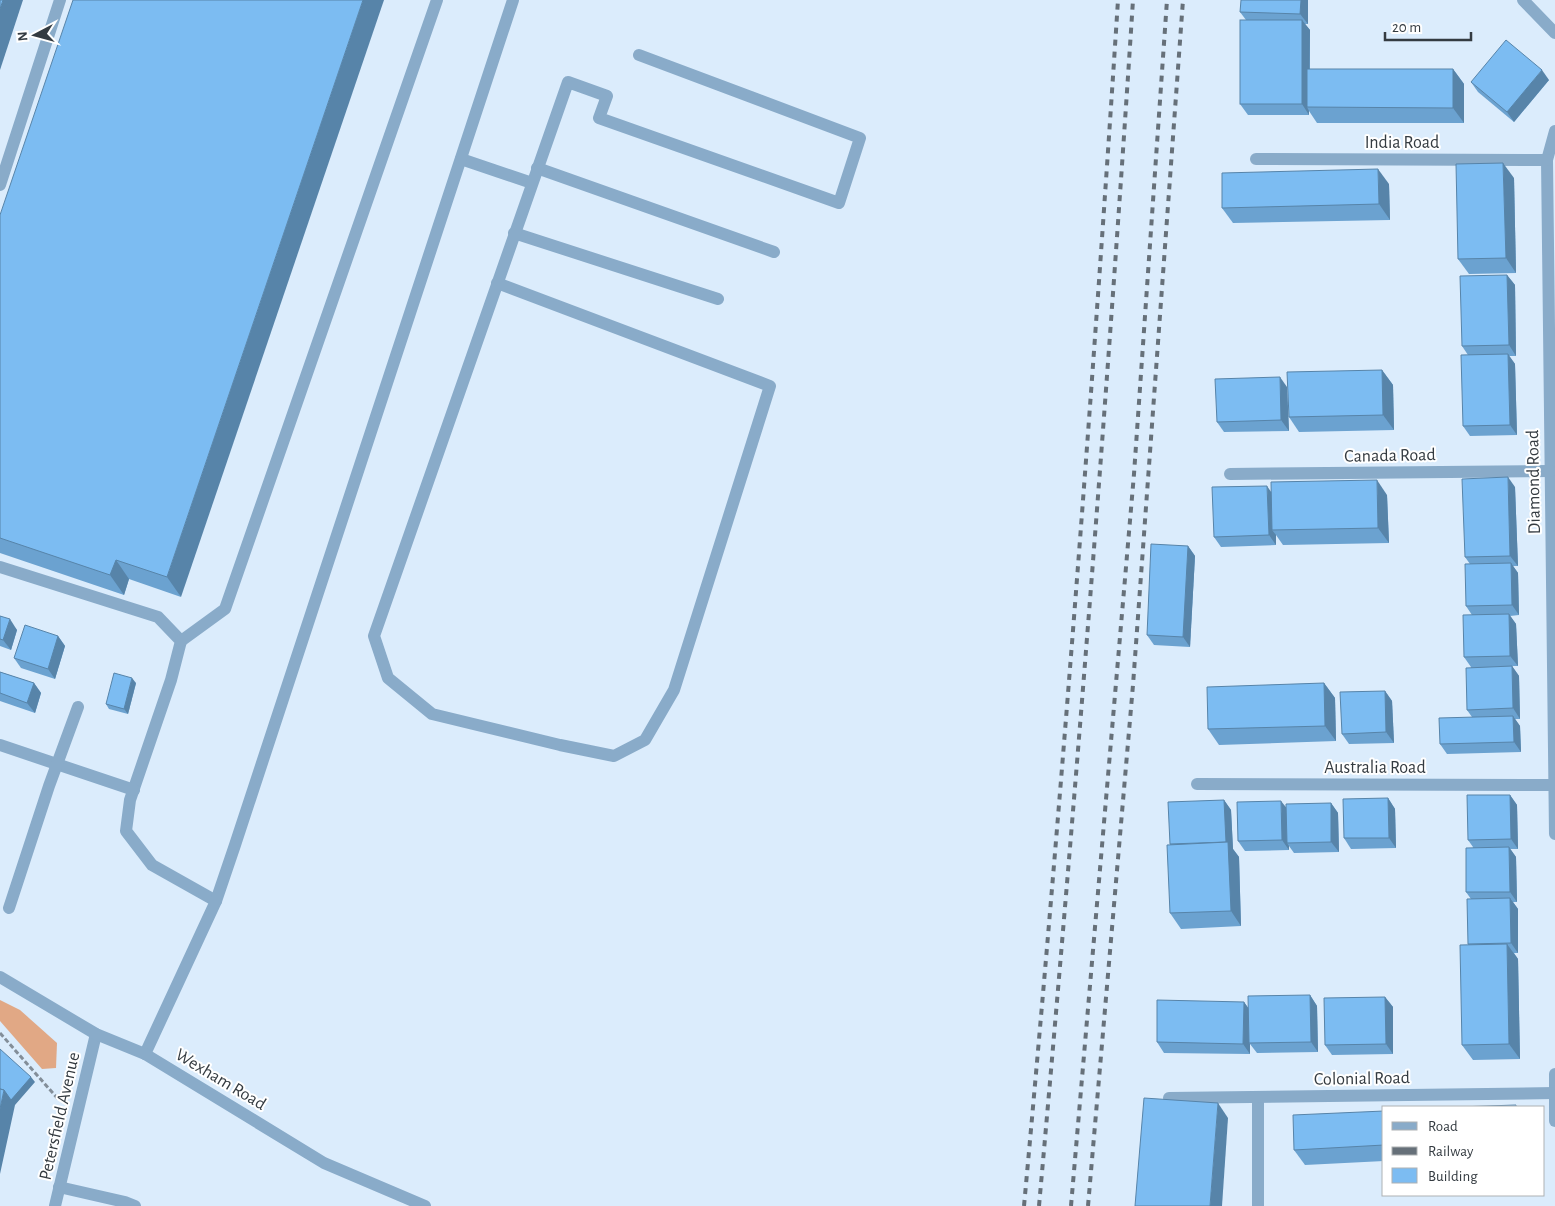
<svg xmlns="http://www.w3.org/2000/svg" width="1555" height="1206" viewBox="0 0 1555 1206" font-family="'Alegreya Sans',sans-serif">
<rect width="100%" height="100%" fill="#dbecfc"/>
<polygon fill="#e1a885" points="0,1000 20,1010 57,1043 56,1068 42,1069 0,1021"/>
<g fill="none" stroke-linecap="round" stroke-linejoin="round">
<polyline stroke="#838e99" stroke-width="3" stroke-dasharray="5 2.5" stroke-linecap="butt" points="0,1033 59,1100"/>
<g stroke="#89abc9" stroke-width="12">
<polyline points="1523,0 1555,33"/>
<polyline points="461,159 532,183"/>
<polyline points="537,168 774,252"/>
<polyline points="0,185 60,0"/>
<polyline points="514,233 718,299"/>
<polyline points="497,283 770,386 674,690 645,740 614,756 560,745 432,714 388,678 374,636 568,82 607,96 599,118 839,203 860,138 639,55"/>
<polyline points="0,567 158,617 181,641 171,680 130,800 126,831 152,865 216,901"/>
<polyline points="181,641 225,609 437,0"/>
<polyline points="0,745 134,790"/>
<polyline points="9,908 49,786 78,707"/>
<polyline points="145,1054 216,901 235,845 513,0"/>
<polyline points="59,1187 125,1202 135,1206"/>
<polyline points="1258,1206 1258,1097"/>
</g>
<g stroke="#89abc9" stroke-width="12">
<polyline points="1555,131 1547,160 1555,834"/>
<polyline points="1256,159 1547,160"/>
<polyline points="1230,474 1550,471"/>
<polyline points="1197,784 1554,785"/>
<polyline points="1555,1074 1555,1121"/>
<polyline points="1169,1098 1555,1093"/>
<polyline points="55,1206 96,1034"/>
</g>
<polyline stroke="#89abc9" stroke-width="12" points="0,977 96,1034 145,1054 324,1163 425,1206"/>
<g stroke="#667079" stroke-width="4" stroke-dasharray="6 6" stroke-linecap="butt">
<path d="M1024,1206C1061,804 1092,402 1118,0"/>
<path d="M1039,1206C1075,804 1107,402 1133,0"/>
<polyline points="1071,1206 1134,474 1167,0"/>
<polyline points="1088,1206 1133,685 1183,0"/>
</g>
</g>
<g fill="#6ba2d0">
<polygon points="1308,0 1308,24 1305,24 1310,30 1310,69 1453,69 1464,84 1464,123 1317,123 1309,111 1309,115 1248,115 1240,104 1246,20 1240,12"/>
<polygon points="1549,80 1514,122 1478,92 1471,82"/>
<polygon points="1514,178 1516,273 1469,274 1458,259"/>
<polygon points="1389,184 1390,220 1233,223 1222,208"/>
<polygon points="0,215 181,597 129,579 124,595 0,553"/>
<polygon points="1507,275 1515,285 1516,356 1509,356 1515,364 1517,435 1470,436 1463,426 1468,355 1462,346"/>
<polygon points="1382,370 1393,385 1394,430 1299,432 1289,417"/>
<polygon points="1287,387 1289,431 1224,432 1217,422"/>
<polygon points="1515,487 1518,566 1513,566 1518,573 1519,615 1510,616 1516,624 1518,666 1512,666 1519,676 1520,719 1515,719 1520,726 1521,752 1447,754 1440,744 1472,717 1467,710 1471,667 1464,657 1472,615 1466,606 1470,564 1465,557"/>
<polygon points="1271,492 1387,495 1389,543 1283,545 1276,535 1276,545 1221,547 1214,537"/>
<polygon points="1188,546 1195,556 1190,647 1154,645 1147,635"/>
<polygon points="0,616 17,630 11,650 0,646"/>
<polygon points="58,636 65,646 55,679 21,668 14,658"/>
<polygon points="0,672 34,683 41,693 35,713 0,701"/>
<polygon points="136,683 128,714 109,709 106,704"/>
<polygon points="1324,683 1335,698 1336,741 1219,745 1208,729"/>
<polygon points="1385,691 1392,701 1394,743 1349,744 1342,734"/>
<polygon points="1510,795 1517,805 1518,849 1510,849 1516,857 1517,902 1513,902 1518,909 1518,953 1514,953 1518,959 1520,1059 1473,1060 1462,1045 1471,899 1466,892 1473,847 1468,840"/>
<polygon points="1388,798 1395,809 1396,848 1351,849 1344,838"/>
<polygon points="1224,800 1231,810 1233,849 1239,857 1241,926 1181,929 1170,913 1170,844"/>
<polygon points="1331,803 1338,813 1339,852 1294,853 1289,846 1289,850 1245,851 1238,841 1287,809"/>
<polygon points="1310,995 1317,1006 1318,1052 1257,1053 1250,1044 1250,1054 1164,1053 1157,1042 1244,1002 1249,1009"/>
<polygon points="1385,997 1393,1007 1393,1054 1332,1055 1325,1045"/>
<polygon points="1384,1111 1384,1161 1305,1165 1294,1150"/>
</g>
<g fill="#5784a9">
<polygon points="3,0 23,0 0,70 0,9"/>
<polygon points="363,0 384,0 181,597 167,577"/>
<polygon points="1301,0 1308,0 1308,24 1300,14"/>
<polygon points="1302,20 1310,30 1309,107 1307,107 1309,111 1309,115 1302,104"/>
<polygon points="1453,69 1464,84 1464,123 1453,108"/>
<polygon points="1542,70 1549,80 1514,122 1507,112"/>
<polygon points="1503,163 1514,178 1516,273 1506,258"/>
<polygon points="1378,169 1389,184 1390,220 1379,204"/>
<polygon points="1507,275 1515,285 1516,356 1509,345"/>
<polygon points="1508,354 1515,364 1517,435 1510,425"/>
<polygon points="1382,370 1393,385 1394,430 1383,415"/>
<polygon points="1280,377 1287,387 1289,431 1281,420"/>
<polygon points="1508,477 1515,487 1518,566 1510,556"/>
<polygon points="1377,480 1387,495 1389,543 1378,528"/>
<polygon points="1267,486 1274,496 1272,530 1276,535 1276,545 1269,535"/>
<polygon points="1188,546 1195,556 1190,647 1183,637"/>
<polygon points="116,560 129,579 124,595 110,575"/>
<polygon points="1511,563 1518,573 1519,615 1512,605"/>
<polygon points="1509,614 1516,624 1518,666 1510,656"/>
<polygon points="10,619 17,630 11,650 3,640"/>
<polygon points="58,636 65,646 55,679 48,669"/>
<polygon points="1512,666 1519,676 1520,719 1513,708"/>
<polygon points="132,678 136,683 128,714 124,709"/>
<polygon points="34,683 41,693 35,713 27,703"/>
<polygon points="1324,683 1335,698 1336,741 1325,726"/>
<polygon points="1385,691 1392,701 1394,743 1386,732"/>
<polygon points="1513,716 1520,726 1521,752 1514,742"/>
<polygon points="1510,795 1517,805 1518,849 1511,839"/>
<polygon points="1388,798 1395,809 1396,848 1389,838"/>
<polygon points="1224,800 1231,810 1233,849 1239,857 1241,926 1231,911 1226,847"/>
<polygon points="1281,801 1289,811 1287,843 1289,846 1289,850 1282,840"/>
<polygon points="1331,803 1338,813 1339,852 1331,842"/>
<polygon points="1509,847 1516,857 1517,902 1510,892"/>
<polygon points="1510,898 1518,909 1518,953 1511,943"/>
<polygon points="1507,944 1518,959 1520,1059 1509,1044"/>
<polygon points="1310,995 1317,1006 1318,1052 1311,1042"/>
<polygon points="1385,997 1393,1007 1393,1054 1386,1044"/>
<polygon points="1244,1002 1251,1012 1249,1043 1250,1044 1250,1054 1243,1044"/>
<polygon points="31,1077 35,1082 15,1105 0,1174 0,1109 4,1090"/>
<polygon points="1218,1103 1228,1118 1222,1206 1210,1206"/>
</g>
<g fill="#7cbcf2" stroke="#5784a9">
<polygon points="0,0 3,0 0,9"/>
<polygon points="73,0 363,0 167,577 116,560 110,575 0,538 0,215"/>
<polygon points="1241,0 1301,0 1300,14 1240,12"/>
<rect x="1240" y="20" width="62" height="84"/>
<polygon points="1506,40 1542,70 1507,112 1471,82"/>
<polygon points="1307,69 1453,69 1453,108 1307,107"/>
<polygon points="1503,163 1506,258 1458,259 1456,164"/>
<polygon points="1378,169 1379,204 1222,208 1222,173"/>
<polygon points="1507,275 1509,345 1462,346 1460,276"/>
<polygon points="1508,354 1510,425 1463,426 1461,355"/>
<polygon points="1382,370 1383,415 1289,417 1287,372"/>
<polygon points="1280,377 1281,420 1217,422 1215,379"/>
<polygon points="1508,477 1510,556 1465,557 1462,479"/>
<polygon points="1377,480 1378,528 1272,530 1271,482"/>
<polygon points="1267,486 1269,535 1214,537 1212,487"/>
<polygon points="1151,544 1188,546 1183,637 1147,635"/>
<polygon points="1511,563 1512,605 1466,606 1465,564"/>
<polygon points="1509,614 1510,656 1464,657 1463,615"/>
<polygon points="0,616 10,619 3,640 0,639"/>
<polygon points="25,625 58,636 48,669 14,658"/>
<polygon points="1512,666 1513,708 1467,710 1466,668"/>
<polygon points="0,672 34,683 27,703 0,693"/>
<polygon points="114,673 132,678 124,709 106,704"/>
<polygon points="1324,683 1325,726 1208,729 1207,687"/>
<polygon points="1385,691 1386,732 1342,734 1340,692"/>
<polygon points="1513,716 1514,742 1440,744 1439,718"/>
<polygon points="1467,795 1510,795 1511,839 1468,840"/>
<polygon points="1388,798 1389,838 1344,838 1343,799"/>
<polygon points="1224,800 1226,842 1170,844 1168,802"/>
<polygon points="1281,801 1282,840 1238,841 1237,802"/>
<polygon points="1331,803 1331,842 1287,843 1286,804"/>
<polygon points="1228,842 1231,911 1170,913 1167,845"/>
<polygon points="1509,847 1510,892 1466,892 1466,848"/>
<polygon points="1510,898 1511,943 1468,944 1467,899"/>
<polygon points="1507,944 1509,1044 1462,1045 1460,945"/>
<polygon points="1310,995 1311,1042 1249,1043 1248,996"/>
<polygon points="1385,997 1386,1044 1325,1045 1324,998"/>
<polygon points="1157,1000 1244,1002 1243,1044 1157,1042"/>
<polygon points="0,1049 31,1077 11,1100 4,1090 0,1089"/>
<polygon points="0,1089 4,1090 0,1109"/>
<polygon points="1144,1098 1218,1103 1210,1206 1135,1206"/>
<polygon points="1516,1105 1516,1107 1458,1107"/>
<polygon points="1384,1111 1384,1145 1294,1150 1293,1115"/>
</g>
<g text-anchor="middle" stroke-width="4" stroke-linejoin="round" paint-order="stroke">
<g font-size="18" fill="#343b41" stroke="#fff">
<text x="1402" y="148">India Road</text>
<text transform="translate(1390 455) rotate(-1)" y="6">Canada Road</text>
<text transform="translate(1533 482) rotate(-91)" y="6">Diamond Road</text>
<text x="1375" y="773">Australia Road</text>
<text transform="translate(1362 1078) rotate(-1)" y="6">Colonial Road</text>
<text transform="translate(221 1079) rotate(31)" y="6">Wexham Road</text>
<text transform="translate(59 1116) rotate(-77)" y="6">Petersfield Avenue</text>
</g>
</g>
<rect x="1382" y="1106" width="162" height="90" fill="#ffffff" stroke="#aeb1b3"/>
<rect x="1392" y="1122" width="25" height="8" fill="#89abc9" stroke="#aeb1b3"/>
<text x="1428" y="1131" font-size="15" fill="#343b41">Road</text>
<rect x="1392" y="1147" width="25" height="8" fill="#667079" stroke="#aeb1b3"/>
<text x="1428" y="1156" font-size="15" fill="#343b41">Railway</text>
<rect x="1392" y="1168" width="25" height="15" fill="#7cbcf2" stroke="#aeb1b3"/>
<text x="1428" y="1181" font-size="15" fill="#343b41">Building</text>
<g transform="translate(35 35) rotate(264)" stroke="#ffffff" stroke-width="4" paint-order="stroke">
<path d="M0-4L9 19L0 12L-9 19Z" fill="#343b41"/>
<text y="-8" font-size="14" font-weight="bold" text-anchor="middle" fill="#343b41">N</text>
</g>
<path d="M1385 32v8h86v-8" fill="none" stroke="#343b41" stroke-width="2.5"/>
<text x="1392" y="32" font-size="15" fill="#343b41" stroke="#ffffff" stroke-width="4" paint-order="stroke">20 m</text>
</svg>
